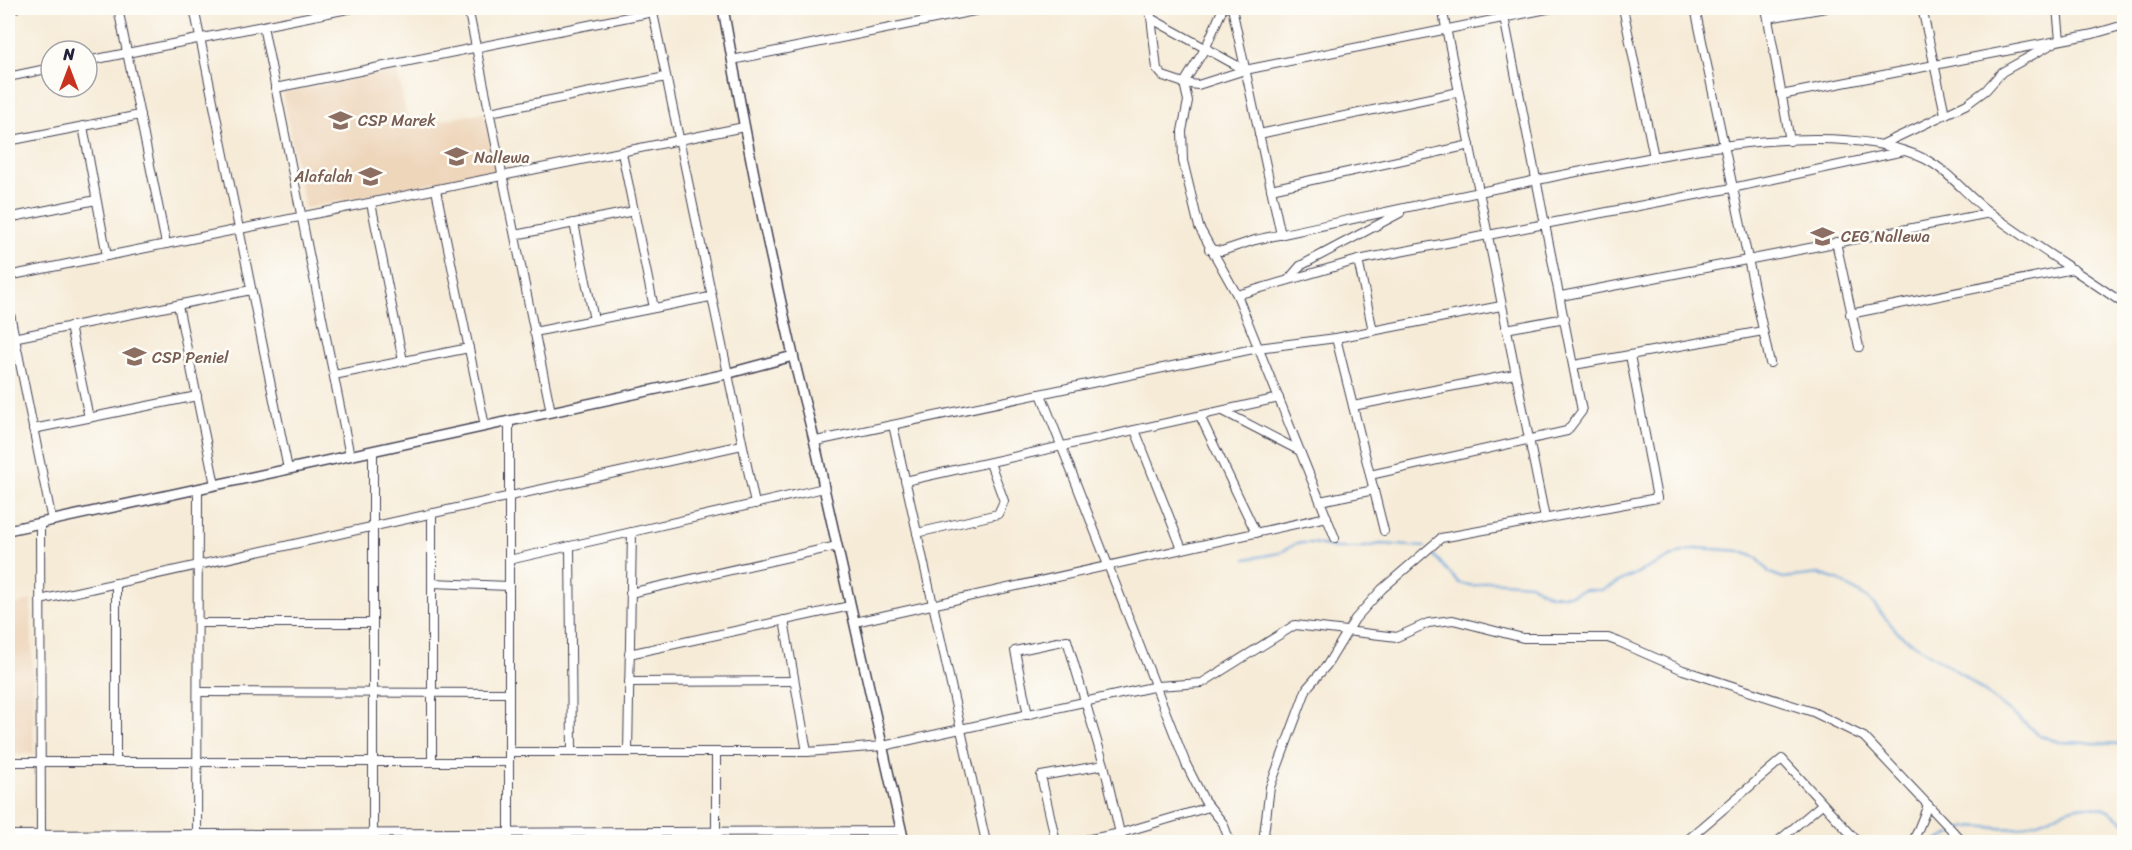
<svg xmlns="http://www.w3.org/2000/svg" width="2132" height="850" viewBox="0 0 2132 850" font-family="Sriracha,sans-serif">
<rect width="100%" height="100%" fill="#fdfcf7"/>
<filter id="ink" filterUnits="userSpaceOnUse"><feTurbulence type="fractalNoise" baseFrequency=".0167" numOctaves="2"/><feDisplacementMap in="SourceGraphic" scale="12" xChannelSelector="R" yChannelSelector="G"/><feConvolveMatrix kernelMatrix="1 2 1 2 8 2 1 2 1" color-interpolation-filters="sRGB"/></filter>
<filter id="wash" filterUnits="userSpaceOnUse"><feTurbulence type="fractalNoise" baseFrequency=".008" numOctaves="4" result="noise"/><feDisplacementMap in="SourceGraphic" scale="24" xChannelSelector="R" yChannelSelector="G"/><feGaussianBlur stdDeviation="1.35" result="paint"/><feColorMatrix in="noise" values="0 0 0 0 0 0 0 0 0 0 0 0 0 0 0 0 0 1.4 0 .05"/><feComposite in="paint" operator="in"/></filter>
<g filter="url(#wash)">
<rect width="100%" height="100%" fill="#f6ebd7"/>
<g fill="#eed6bb">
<polygon points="397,70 409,127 484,112 496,170 305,208 282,93"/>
<polygon points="8,593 11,606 31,600 34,754 8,755"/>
</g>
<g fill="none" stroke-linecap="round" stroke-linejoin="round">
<g stroke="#6ca4db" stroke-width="2">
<polyline points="1429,550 1459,583 1474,586 1488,581 1530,584 1550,595 1570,595 1585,590 1602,590 1679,553 1698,548 1740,551 1757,558 1770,573 1783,578 1819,574 1838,580 1870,600 1900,635 1963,675 2041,736 2059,742 2124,744"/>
<polyline points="1246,559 1280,553 1297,543 1313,543 1335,548 1359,548 1381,544 1425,547"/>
<path d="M1956,831C1974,821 1996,831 2016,828C2058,821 2084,786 2124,822"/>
<polyline points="1935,842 1951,834"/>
</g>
</g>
</g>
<g filter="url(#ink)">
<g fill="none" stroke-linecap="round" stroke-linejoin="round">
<defs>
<g id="minor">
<polyline points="118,8 166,244"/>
<polyline points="194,8 288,469"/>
<polyline points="468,8 551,412"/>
<polyline points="652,8 755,504"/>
<polyline points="930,8 933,19"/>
<polyline points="1150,8 1157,69 1163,76 1184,83 1188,101 1182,131 1183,161 1199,227 1237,295 1335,538"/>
<polyline points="1223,8 1206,47 1184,83 1198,85 1245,70 1552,8"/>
<polyline points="1232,8 1281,235"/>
<polyline points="1442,8 1545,518"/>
<polyline points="1623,8 1654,157"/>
<polyline points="1695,8 1770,363"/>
<polyline points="1766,8 1790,141"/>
<polyline points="1922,8 1945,114"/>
<polyline points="2057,8 2060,40"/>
<polyline points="8,9 16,8"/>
<polyline points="1768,18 1826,8"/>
<polyline points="1152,19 1245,70"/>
<polyline points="263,26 350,456"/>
<polyline points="732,60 989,8"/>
<polyline points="87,61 353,8"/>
<polyline points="8,77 51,68"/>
<polyline points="275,88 653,12"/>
<polyline points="1781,95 2093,34 2124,25"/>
<polyline points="490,112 666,77"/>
<polyline points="83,126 107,256"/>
<polyline points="1259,134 1459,92"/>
<polyline points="8,141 140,115"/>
<polyline points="1883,144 1967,104 1986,90 2002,72 2054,43"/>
<polyline points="622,153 654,308"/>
<polyline points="1271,189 1470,145"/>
<polyline points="436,190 485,426"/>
<polyline points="371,203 403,361"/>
<polyline points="8,218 96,200"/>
<polyline points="574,223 594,320"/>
<polyline points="515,235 634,211"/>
<polyline points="1836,242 1859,347"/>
<path d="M1209,249L1222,251L1255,240C1354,219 1453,197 1552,177C1651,158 1832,113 1925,159C1949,171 1967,196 1989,212C2033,245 2080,273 2124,304"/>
<polyline points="1358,260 1373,331"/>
<polyline points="8,276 744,127"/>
<polyline points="1288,280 1300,266 1400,213"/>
<polyline points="1237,295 1358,260 1732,188 1904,151"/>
<polyline points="1561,296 1990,213"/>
<polyline points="8,304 52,521"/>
<polyline points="178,305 215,485"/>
<polyline points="1850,314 2073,269"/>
<polyline points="70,326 89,418"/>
<polyline points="1506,329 1565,318"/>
<polyline points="534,332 710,297"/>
<polyline points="1336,338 1384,531"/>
<polyline points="8,339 251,290"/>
<polyline points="1574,365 1763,331"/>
<polyline points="334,375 469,348"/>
<polyline points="1041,394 1186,764 1204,800 1223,823 1230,842"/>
<polyline points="1353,406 1515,374"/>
<polyline points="1223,411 1300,451"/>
<polyline points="1200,416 1256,533"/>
<polyline points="509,421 509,842"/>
<polyline points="893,425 986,842"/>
<polyline points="33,429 197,396"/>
<polyline points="1135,430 1182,549"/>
<polyline points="816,441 1258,348 1336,338 1501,306"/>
<polyline points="373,451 373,842"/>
<polyline points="1370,475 1567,431 1582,411 1504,17"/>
<polyline points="905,481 1279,398"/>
<polyline points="1320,501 1374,490"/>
<polyline points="40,523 41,842"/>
<polyline points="917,533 998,514 1004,501 990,463"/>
<polyline points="570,546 572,751"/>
<polyline points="509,560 824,488"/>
<polyline points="116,583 116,762"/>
<polyline points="432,583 509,586"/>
<polyline points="630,593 837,546"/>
<polyline points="40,600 742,445"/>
<polyline points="784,620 807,752"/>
<polyline points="855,622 1327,517"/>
<polyline points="198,623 373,623"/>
<polyline points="629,654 850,606"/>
<polyline points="629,682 794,681"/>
<polyline points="198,692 509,693"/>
<polyline points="1028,715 1015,651 1067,640 1104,765 1122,842"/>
<polyline points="509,752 807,752 883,746 1157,686 1202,683 1295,625 1397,637 1428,623 1453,620 1523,638 1608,638 1619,642 1683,670 1813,712 1864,737 1963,842"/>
<polyline points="628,752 632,532"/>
<polyline points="716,752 716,842"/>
<polyline points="8,762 509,762"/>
<polyline points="432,762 432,513"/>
<polyline points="8,835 901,831"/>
<polyline points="197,842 198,489"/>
<polyline points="1056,842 1041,776 1104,765"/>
<polyline points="1075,842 1121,833 1209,807"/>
<polyline points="1263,842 1270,787 1307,688 1327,665 1355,619 1382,589 1441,538 1657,498 1630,355"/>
<polyline points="1685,842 1782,759 1858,842"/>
<polyline points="1777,842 1822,804"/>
<polyline points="1913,842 1928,805"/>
</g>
<g id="tertiary">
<path d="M723,8C743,124 766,240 793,355C803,400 817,443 824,488L904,842"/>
<polyline points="8,530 726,374 793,356"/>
</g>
</defs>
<use href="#minor" stroke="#424052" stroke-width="10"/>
<use href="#tertiary" stroke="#424052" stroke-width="12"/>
<use href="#minor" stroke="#fff" stroke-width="8"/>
<use href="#tertiary" stroke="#fff" stroke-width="9"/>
</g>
</g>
<defs>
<symbol id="school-bare" viewBox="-9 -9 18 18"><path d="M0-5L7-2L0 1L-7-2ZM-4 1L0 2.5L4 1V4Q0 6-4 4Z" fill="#8d6e63" stroke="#fdfcf7" stroke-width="2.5" paint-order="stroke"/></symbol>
</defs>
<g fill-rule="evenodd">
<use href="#school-bare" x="324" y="104" width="33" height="33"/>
<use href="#school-bare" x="440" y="140" width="33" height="33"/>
<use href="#school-bare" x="354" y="160" width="33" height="33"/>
<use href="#school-bare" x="1806" y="220" width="33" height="33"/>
<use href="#school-bare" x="118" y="340" width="33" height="33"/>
</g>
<g text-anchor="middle" stroke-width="5" stroke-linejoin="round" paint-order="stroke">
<g font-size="16" fill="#785e54" stroke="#fdfcf7" text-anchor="start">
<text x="358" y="126">CSP Marek</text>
<text x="474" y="163">Nallewa</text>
<text x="353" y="182" text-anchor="end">Alafalah</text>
<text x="1841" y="242">CEG Nallewa</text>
<text x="152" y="363">CSP Peniel</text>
</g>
</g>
<rect width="2132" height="850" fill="none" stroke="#fdfcf7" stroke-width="30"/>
<g transform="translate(69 69)"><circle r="28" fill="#fdfcf7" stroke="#a5a5ac" stroke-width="1.5"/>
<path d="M0-4.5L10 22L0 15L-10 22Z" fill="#c8321e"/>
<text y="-9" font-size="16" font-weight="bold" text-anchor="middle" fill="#22223b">N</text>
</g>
</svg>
